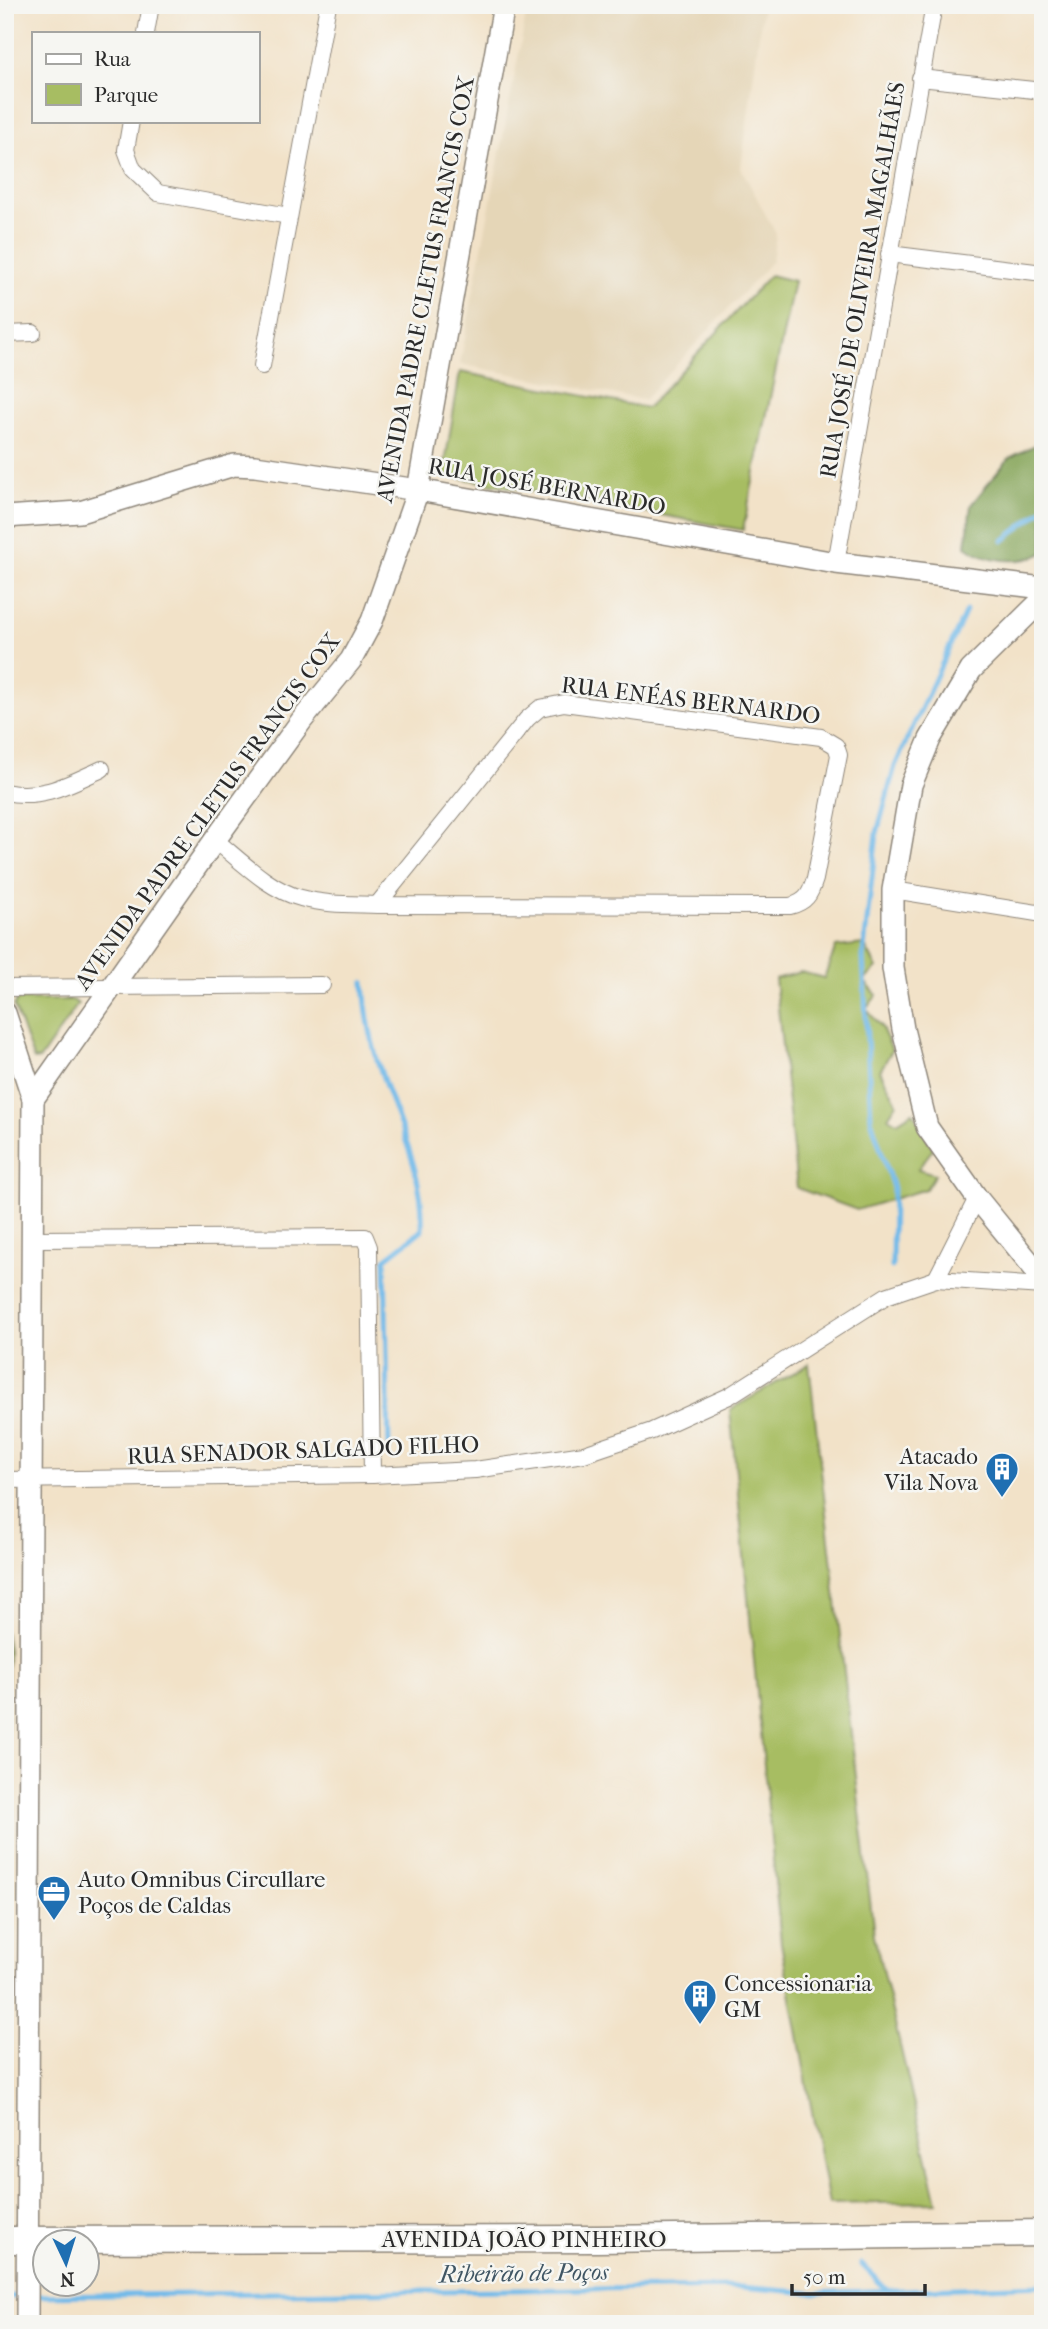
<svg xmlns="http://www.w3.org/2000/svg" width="1048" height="2329" viewBox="0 0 1048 2329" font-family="'IM FELL French Canon',serif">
<rect width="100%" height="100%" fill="#f6f6f2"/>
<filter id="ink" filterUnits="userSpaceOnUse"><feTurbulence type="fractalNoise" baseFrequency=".0143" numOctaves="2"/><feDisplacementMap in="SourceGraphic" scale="14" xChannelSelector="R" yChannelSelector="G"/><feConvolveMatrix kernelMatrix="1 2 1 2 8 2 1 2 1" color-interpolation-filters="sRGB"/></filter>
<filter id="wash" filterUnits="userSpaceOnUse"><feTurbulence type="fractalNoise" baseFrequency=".00686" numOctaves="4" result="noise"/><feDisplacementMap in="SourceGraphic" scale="28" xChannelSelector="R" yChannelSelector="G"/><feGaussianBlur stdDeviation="1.57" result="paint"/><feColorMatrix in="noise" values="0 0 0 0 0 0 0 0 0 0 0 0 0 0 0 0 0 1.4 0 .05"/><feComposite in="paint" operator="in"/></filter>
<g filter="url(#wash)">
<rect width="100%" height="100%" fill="#f2e2c8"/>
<polygon fill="#e5d6b7" points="528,5 763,5 741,168 776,234 772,261 644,400 460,364"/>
<polygon fill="#c9c3b8" points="5,1988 8,2207 5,2207"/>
<g fill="#a7bd62" stroke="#697446" stroke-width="2">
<polygon points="770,275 794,281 743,530 443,475 460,372 647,408"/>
<polygon points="864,944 877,968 864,981 877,995 866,1009 881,1026 892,1050 880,1071 897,1103 888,1117 897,1122 913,1112 933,1149 918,1169 935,1174 926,1189 857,1210 797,1188 775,979 801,972 824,978 836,947"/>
<polygon points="17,1000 73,1000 78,1004 40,1059 34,1060 14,1006"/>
<polygon points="809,1364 874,1935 937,2202 829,2204 781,1943 730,1410"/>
<polygon points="5,1632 8,1650 5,1983"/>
</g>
<path fill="#85a458" stroke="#586842" stroke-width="2" d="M1043,441V553C1021,565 986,562 966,546L971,505L1009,458Z"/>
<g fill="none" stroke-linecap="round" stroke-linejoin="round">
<g stroke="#71bae9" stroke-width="5">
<polyline points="1003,541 1043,509"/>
<path d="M364,982C366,1015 372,1048 383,1078C400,1129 425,1176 422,1230L385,1259L389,1450"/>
<polyline points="892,1267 893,1188 871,1119 863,957 877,833 895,766 966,611"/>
<polyline points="861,2264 887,2290"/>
<polyline points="33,2296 740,2287 812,2293 1043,2285"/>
<polyline points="5,2297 23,2296"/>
</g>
</g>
</g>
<g filter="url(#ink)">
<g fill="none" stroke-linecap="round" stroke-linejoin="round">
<defs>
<g id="minor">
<polyline points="146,33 151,5"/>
<polyline points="920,78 1043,91"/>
<polyline points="131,121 126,150 133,169 158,193 289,216"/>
<polyline points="889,254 1043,273"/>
<polyline points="5,334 33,333"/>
<polyline points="262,366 328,5"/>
<polyline points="836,563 934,5"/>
<path d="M5,792C42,800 69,784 102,769"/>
<path d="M215,840C240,860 269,890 301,898C325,905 352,904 377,905L790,906C806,902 810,895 815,879L839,755L836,746L821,737L564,703L540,708L527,719L377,905"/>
<polyline points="893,890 1043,914"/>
<polyline points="5,988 322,985"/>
<polyline points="977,1198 936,1279 1043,1286"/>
<polyline points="35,1239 365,1237 369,1247 372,1475"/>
<polyline points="5,1480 372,1475 475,1470 584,1454 652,1431 729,1396 886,1296 936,1279"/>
</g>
<g id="tertiary">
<polyline points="5,517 80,512 234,465 255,466 418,490 836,563 1043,588"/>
<polyline points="1043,599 971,670 930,739 911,785 893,890 893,968 903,1029 927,1127 977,1198 1043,1279"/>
<polyline points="5,1013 33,1099 27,2324"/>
<polyline points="33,1099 215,840 302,720 351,660 372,621 418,490 504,5"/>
</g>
<polyline id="primary" points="5,2240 597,2239 1043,2233"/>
</defs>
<use href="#minor" stroke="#8e867a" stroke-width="18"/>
<use href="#tertiary" stroke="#8e867a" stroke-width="24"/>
<use href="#primary" stroke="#8e867a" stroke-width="29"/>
<use href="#minor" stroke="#fff" stroke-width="16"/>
<use href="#tertiary" stroke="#fff" stroke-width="21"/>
<use href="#primary" stroke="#fff" stroke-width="26"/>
</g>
</g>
<defs>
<symbol id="building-pin" viewBox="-11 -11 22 30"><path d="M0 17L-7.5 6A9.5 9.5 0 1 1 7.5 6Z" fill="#1f6fb2" stroke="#f6f6f2"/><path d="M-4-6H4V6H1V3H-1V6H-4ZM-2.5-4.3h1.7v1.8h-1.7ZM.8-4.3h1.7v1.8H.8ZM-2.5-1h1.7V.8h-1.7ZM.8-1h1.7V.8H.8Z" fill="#fff"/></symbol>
<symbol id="office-pin" viewBox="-11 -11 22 30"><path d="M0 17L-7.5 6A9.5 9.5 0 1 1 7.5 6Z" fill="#1f6fb2" stroke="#f6f6f2"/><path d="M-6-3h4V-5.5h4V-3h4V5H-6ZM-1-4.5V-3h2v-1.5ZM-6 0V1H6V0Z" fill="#fff"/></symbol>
</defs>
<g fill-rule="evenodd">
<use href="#building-pin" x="983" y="1450" width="38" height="52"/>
<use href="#office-pin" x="35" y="1873" width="38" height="52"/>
<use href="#building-pin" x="681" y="1977" width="38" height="52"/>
</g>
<g text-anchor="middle" stroke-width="5" stroke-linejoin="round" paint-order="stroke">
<g font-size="23" fill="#2b2b2b" stroke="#f6f6f2">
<text transform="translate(862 280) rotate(-80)" y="8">RUA JOSÉ DE OLIVEIRA MAGALHÃES</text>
<text transform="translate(425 289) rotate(-79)" y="8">AVENIDA PADRE CLETUS FRANCIS COX</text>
<text transform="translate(547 486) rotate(10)" y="8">RUA JOSÉ BERNARDO</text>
<text transform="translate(691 700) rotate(7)" y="8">RUA ENÉAS BERNARDO</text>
<text transform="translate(207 811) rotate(-54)" y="8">AVENIDA PADRE CLETUS FRANCIS COX</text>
<text transform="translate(303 1450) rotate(-2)" y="8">RUA SENADOR SALGADO FILHO</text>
<text x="524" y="2247">AVENIDA JOÃO PINHEIRO</text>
</g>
<g font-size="23" fill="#2b2b2b" stroke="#f6f6f2" text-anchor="start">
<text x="978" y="1464" text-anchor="end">Atacado<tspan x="978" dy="26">Vila Nova</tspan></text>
<text x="78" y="1887">Auto Omnibus Circullare<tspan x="78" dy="26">Poços de Caldas</tspan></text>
<text x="724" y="1991">Concessionaria<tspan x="724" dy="26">GM</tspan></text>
</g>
<g font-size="24" font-style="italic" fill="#405664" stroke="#f6f6f2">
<text transform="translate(524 2273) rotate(-1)" y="8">Ribeirão de Poços</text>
</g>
</g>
<rect width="1048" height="2329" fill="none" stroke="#f6f6f2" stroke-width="28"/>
<rect x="32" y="32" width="228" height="91" fill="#f6f6f2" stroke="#a5a5a2" stroke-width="2"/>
<rect x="46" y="54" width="35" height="10" fill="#ffffff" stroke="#a5a5a2" stroke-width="2"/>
<text x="94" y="66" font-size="21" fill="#2b2b2b">Rua</text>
<rect x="46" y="84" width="35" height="21" fill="#a7bd62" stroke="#a5a5a2" stroke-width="2"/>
<text x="94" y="102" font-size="21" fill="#2b2b2b">Parque</text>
<g transform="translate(66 2263) rotate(176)"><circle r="33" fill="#f6f6f2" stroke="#a5a5a2" stroke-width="2"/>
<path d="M0-5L12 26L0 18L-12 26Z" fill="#1f6fb2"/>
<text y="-10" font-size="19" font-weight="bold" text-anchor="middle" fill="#2b2b2b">N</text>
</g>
<path d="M792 2284v10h133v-10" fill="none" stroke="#2b2b2b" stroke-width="3.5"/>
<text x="803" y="2284" font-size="21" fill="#2b2b2b" stroke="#f6f6f2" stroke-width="5" paint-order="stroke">50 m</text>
</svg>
